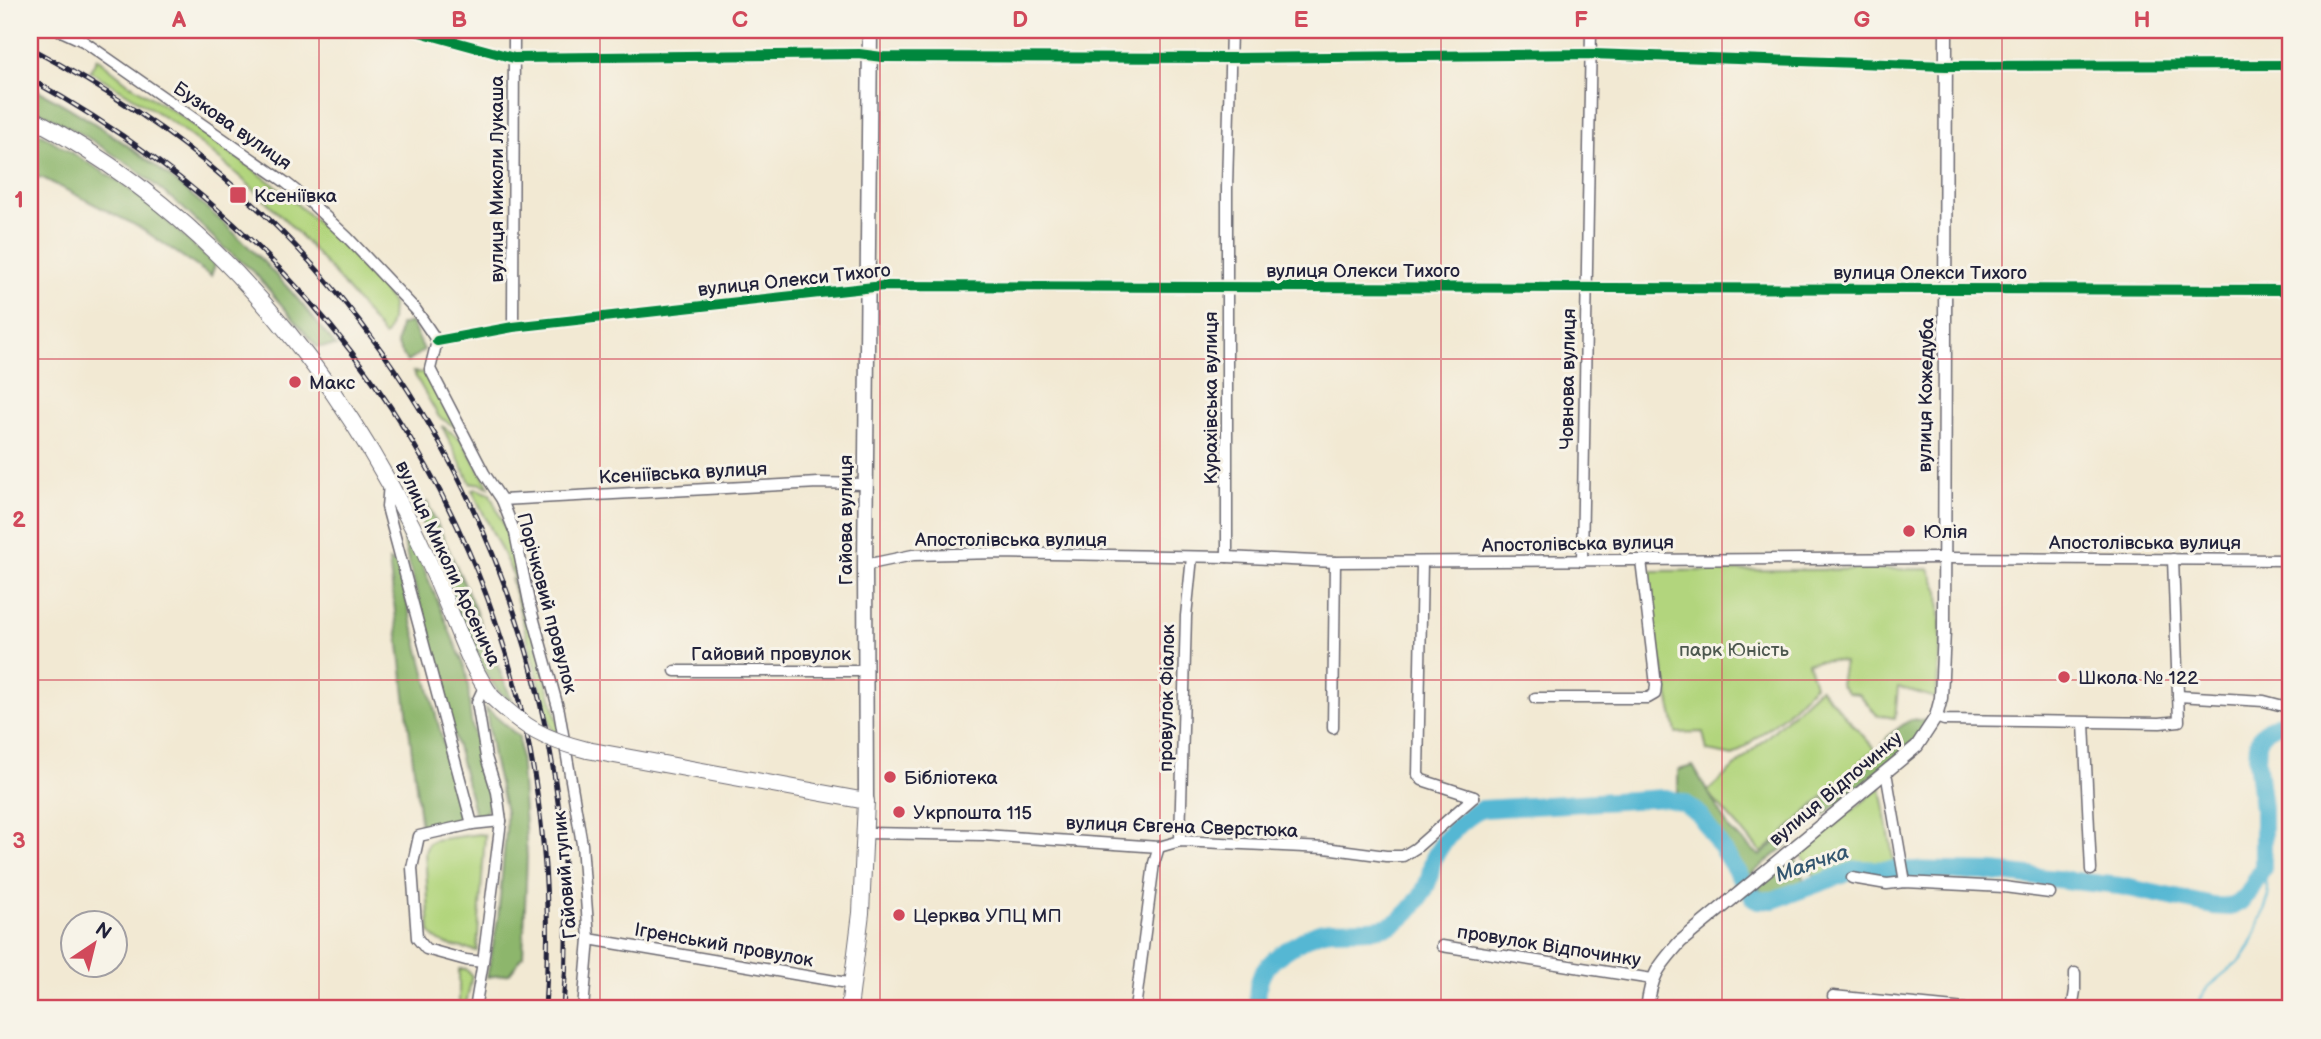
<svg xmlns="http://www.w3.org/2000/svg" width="2321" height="1039" viewBox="0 0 2321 1039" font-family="'Balsamiq Sans',sans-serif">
<rect width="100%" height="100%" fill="#f7f3e8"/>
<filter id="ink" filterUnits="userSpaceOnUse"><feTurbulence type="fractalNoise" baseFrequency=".0143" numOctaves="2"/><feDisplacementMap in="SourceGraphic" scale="14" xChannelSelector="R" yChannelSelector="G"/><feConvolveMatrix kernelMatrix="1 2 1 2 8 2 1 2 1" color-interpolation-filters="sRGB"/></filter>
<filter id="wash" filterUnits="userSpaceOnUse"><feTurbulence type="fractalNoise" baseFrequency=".00686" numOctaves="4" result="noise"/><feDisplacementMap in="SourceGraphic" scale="28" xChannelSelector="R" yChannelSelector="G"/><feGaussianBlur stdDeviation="1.57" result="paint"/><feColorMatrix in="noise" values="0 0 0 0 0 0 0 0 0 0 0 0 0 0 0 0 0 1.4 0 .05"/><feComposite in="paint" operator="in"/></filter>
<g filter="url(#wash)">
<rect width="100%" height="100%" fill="#f2e9d3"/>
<g fill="#b2d57d" stroke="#6a7c5c" stroke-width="2">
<path d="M97,58L128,83L181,116L281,190L352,253L380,284L392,304L391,320L387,334L384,336C325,257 257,184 177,126C149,106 119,89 90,71Z"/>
<polygon points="413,372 427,373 459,429 439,417"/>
<polygon points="442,426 462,440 489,487 478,483 471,484"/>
<polygon points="477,489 490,494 509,537 525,599 472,490"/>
<polygon points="1929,569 1939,591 1941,639 1936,698 1898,687 1895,718 1877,715 1859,694 1848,693 1840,684 1844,662 1827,660 1808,662 1815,685 1785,715 1733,756 1707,751 1703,732 1676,733 1654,626 1647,571"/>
<polygon points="511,578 531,624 561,734 552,730"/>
<polygon points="1820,688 1875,749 1762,853 1707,792"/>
<polygon points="1881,787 1894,864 1860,863 1818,881 1800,853"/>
<path d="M479,834L485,835L477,951C462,947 439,947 430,932L425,852L428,844L434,840Z"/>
<polygon points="459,969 466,969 472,976 465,1009 459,1009"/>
</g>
<g fill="#8db66c" stroke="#586c54" stroke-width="2">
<path d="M30,86C126,136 216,208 288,288C305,307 320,327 336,346L317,347L253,271L224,248L182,207L134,168L85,136L30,106Z"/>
<polygon points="30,127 121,183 153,208 215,265 211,276 139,227 43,178 30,176"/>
<polygon points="411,322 424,350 407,362 397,344 400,325"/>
<polygon points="427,502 467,590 513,703 498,691 486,674 459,617 417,510 420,503"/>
<path d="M397,508C415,549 434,590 450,632C455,645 463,659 466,672C470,689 468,708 472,726C474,740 507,822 475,815L407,556Z"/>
<polygon points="389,561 397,564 461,812 459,818 451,824 421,828"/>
<polygon points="486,708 519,737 527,857 523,956 509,974 487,977 498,919 506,831 506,812 493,758"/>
<polygon points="1911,719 1927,721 1913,743 1749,876 1689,800 1678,793 1678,770 1693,766 1730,830 1760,856 1878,752 1889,735"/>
<polygon points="1795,858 1806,885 1763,894 1757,886"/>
</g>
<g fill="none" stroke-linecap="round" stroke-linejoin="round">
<polyline stroke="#54b7d3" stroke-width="2.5" points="2194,1009 2208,987 2241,960 2251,945 2269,897 2263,868"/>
<path stroke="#54b7d3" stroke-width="18" d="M1259,1009C1258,1003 1257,994 1258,988C1260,966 1282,952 1300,942C1307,938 1316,932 1324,931C1344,927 1375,933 1393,924C1408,916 1424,895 1429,879C1431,872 1431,864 1434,858C1444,838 1462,819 1482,809L1665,798L1684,803L1700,815L1754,898L1758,900H1773L1858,869L1992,872L2120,886L2213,906L2231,907L2240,902L2248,894L2263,868V808L2257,760L2258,743L2262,734L2269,728L2291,719"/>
</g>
</g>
<g filter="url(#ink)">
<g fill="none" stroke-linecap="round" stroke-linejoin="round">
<defs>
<g id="minor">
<polyline points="59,30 83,41 285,182 310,202 348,238 416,310 437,341"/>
<polyline points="412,30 514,58 859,54 882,57 1231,58 1591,54 1946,66 2291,65"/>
<polyline points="513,327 514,30"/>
<polyline points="437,341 513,327 883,286 2291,290"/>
<polyline points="437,341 430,369 484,473 502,500 515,533 529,602 559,711 582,844 589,939 583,1009"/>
<polyline points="389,484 387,507 472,824 501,821"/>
<polyline points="502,500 818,483 866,484"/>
<polyline points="1227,557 1227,188 1231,30"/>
<polyline points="1582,561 1591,30"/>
<polyline points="1422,562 1418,775 1422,780 1474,797"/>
<polyline points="865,565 913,555 998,553 1227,557 1335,562 1943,558 2291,560"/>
<polyline points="675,671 867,671"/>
<polyline points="2178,696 2264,701 2291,708"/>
<polyline points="1535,698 1648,698 1655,694 1656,685 1641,560"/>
<polyline points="1936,717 1944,720 2160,723 2179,721 2173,559"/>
<polyline points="2084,723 2091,870"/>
<polyline points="1333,728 1335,562"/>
<polyline points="1884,773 1887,778 1905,882"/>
<polyline points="472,824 419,836 412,868 417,938 426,949 466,960 483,962"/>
<polyline points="866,833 984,835 1159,847 1180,841 1325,848 1386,856 1403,856 1416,848 1474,797"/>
<polyline points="1180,841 1186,616 1192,557"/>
<polyline points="1852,878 1887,884 1905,882 2004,887 2050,893"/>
<polyline points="589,939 853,984"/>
<polyline points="1442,946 1652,979"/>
<polyline points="1833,996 1965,1009"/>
<polyline points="475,1009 483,962 501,821 497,792 486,757 477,702 484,687"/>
<polyline points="1135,1009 1154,863 1159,847"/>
<polyline points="2072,1009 2075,991 2075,973"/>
</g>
<path id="tertiary" d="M1647,1009C1651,975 1658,967 1680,942L1917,746L1936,717L1941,698L1944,631L1946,30"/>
<polyline id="secondary" points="866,801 865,565 870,30"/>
<g id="primary">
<path d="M30,117C201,207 324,354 411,524C428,557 442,592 456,626C466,651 476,675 492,697"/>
<polyline points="587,750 866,801 861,913 849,1009"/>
</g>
</defs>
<use href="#minor" stroke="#6b6870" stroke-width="13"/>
<use href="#tertiary" stroke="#6b6870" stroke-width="15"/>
<use href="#secondary" stroke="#6b6870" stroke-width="17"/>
<use href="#primary" stroke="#6b6870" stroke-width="18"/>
<use href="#minor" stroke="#fff" stroke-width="10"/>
<use href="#tertiary" stroke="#fff" stroke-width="12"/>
<use href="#secondary" stroke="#fff" stroke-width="14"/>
<use href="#primary" stroke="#fff" stroke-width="16"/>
<defs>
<g id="rail">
<path d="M30,48C99,85 165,126 224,178C462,382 589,698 563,1009"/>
<path d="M30,79C375,268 572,615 545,1009"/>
</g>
</defs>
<use href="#rail" stroke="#22223b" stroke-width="5"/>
<use href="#rail" stroke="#f7f3e8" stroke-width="2.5" stroke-dasharray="8" stroke-linecap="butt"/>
<defs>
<path id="primary-bridge" d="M492,697C525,728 543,739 587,750"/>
</defs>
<use href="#primary-bridge" stroke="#6b6870" stroke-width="18" stroke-linecap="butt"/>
<use href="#primary-bridge" stroke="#fff" stroke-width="16"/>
<defs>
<g id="cycleway">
<polyline points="412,30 514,58 859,54 882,57 1231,58 1591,54 1946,66 2291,65"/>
<polyline points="437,341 513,327 883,286 2291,290"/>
</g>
</defs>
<use href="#cycleway" stroke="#f7f3e8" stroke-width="15"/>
<use href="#cycleway" stroke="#00873e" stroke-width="10"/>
</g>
</g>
<path fill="none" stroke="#d1495b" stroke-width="2" stroke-opacity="0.55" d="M319,30V1009M600,30V1009M880,30V1009M1160,30V1009M1441,30V1009M1722,30V1009M2002,30V1009M30,359H2291M30,680H2291"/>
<g fill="#d1495b" stroke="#f7f3e8" stroke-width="2.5">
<rect x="229" y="186" width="18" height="18" rx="3.5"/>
<circle cx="295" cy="382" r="7"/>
<circle cx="1909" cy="531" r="7"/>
<circle cx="2064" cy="677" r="7"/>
<circle cx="890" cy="777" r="7"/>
<circle cx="899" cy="812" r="7"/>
<circle cx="899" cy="915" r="7"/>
</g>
<g text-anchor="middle" stroke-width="6" stroke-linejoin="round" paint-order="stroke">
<g font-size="19" fill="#22223b" stroke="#f7f3e8">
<text transform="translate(233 125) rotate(35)" y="7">Бузкова вулиця</text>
<text transform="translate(496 179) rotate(-90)" y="7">вулиця Миколи Лукаша</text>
<text x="1363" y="277">вулиця Олекси Тихого</text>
<text x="1930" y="279">вулиця Олекси Тихого</text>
<text transform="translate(794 279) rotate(-6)" y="7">вулиця Олекси Тихого</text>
<text transform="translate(1567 379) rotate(-89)" y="7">Човнова вулиця</text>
<text transform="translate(1925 395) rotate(-89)" y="7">вулиця Кожедуба</text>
<text transform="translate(1210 398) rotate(-90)" y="7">Курахівська вулиця</text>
<text transform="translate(683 472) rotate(-3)" y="7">Ксеніївська вулиця</text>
<text transform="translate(845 520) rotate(-90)" y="7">Гайова вулиця</text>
<text x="1011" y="546">Апостолівська вулиця</text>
<text x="2145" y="549">Апостолівська вулиця</text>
<text transform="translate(1578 543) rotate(-1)" y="7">Апостолівська вулиця</text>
<text transform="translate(449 563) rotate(65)" y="7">вулиця Миколи Арсенича</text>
<text transform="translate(548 603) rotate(75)" y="7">Порічковий провулок</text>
<text x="771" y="660">Гайовий провулок</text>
<text transform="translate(1166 698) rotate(-89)" y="7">провулок Фіалок</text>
<text transform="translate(1835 788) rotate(-40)" y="7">вулиця Відпочинку</text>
<text transform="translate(1182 826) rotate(2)" y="7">вулиця Євгена Сверстюка</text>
<text transform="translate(564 875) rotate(-95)" y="7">Гайовий тупик</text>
<text transform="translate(724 944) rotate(10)" y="7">Ігренський провулок</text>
<text transform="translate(1549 945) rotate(9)" y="7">провулок Відпочинку</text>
</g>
<g font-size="19" fill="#22223b" stroke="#f7f3e8" text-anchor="start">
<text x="254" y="202">Ксеніївка</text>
<text x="309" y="389">Макс</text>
<text x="1923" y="538">Юлія</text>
<text x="2078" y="684">Школа № 122</text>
<text x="904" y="784">Бібліотека</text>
<text x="913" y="819">Укрпошта 115</text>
<text x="913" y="922">Церква УПЦ МП</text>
</g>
<g font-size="19" fill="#4d584f" stroke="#f7f3e8">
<text x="1734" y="656">парк Юність</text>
</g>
<g font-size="21" font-style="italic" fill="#345670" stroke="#f7f3e8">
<text transform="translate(1812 863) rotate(-19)" y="7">Маячка</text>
</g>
</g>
<rect width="2321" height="1039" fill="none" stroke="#f7f3e8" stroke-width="77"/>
<g transform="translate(94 944) rotate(35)"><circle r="33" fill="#f7f3e8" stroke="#a29fa3" stroke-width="2"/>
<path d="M0-5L12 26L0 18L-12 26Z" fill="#d1495b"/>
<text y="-10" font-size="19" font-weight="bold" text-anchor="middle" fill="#22223b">N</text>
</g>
<rect x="38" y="38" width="2244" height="962" fill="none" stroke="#d1495b" stroke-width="2.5"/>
<g font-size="23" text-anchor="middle" font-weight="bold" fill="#d1495b">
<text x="179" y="27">A</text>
<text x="459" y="27">B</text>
<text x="740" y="27">C</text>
<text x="1020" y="27">D</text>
<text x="1301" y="27">E</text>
<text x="1581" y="27">F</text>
<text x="1862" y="27">G</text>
<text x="2142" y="27">H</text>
<text x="19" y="207">1</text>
<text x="19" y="527">2</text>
<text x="19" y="848">3</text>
</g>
</svg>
